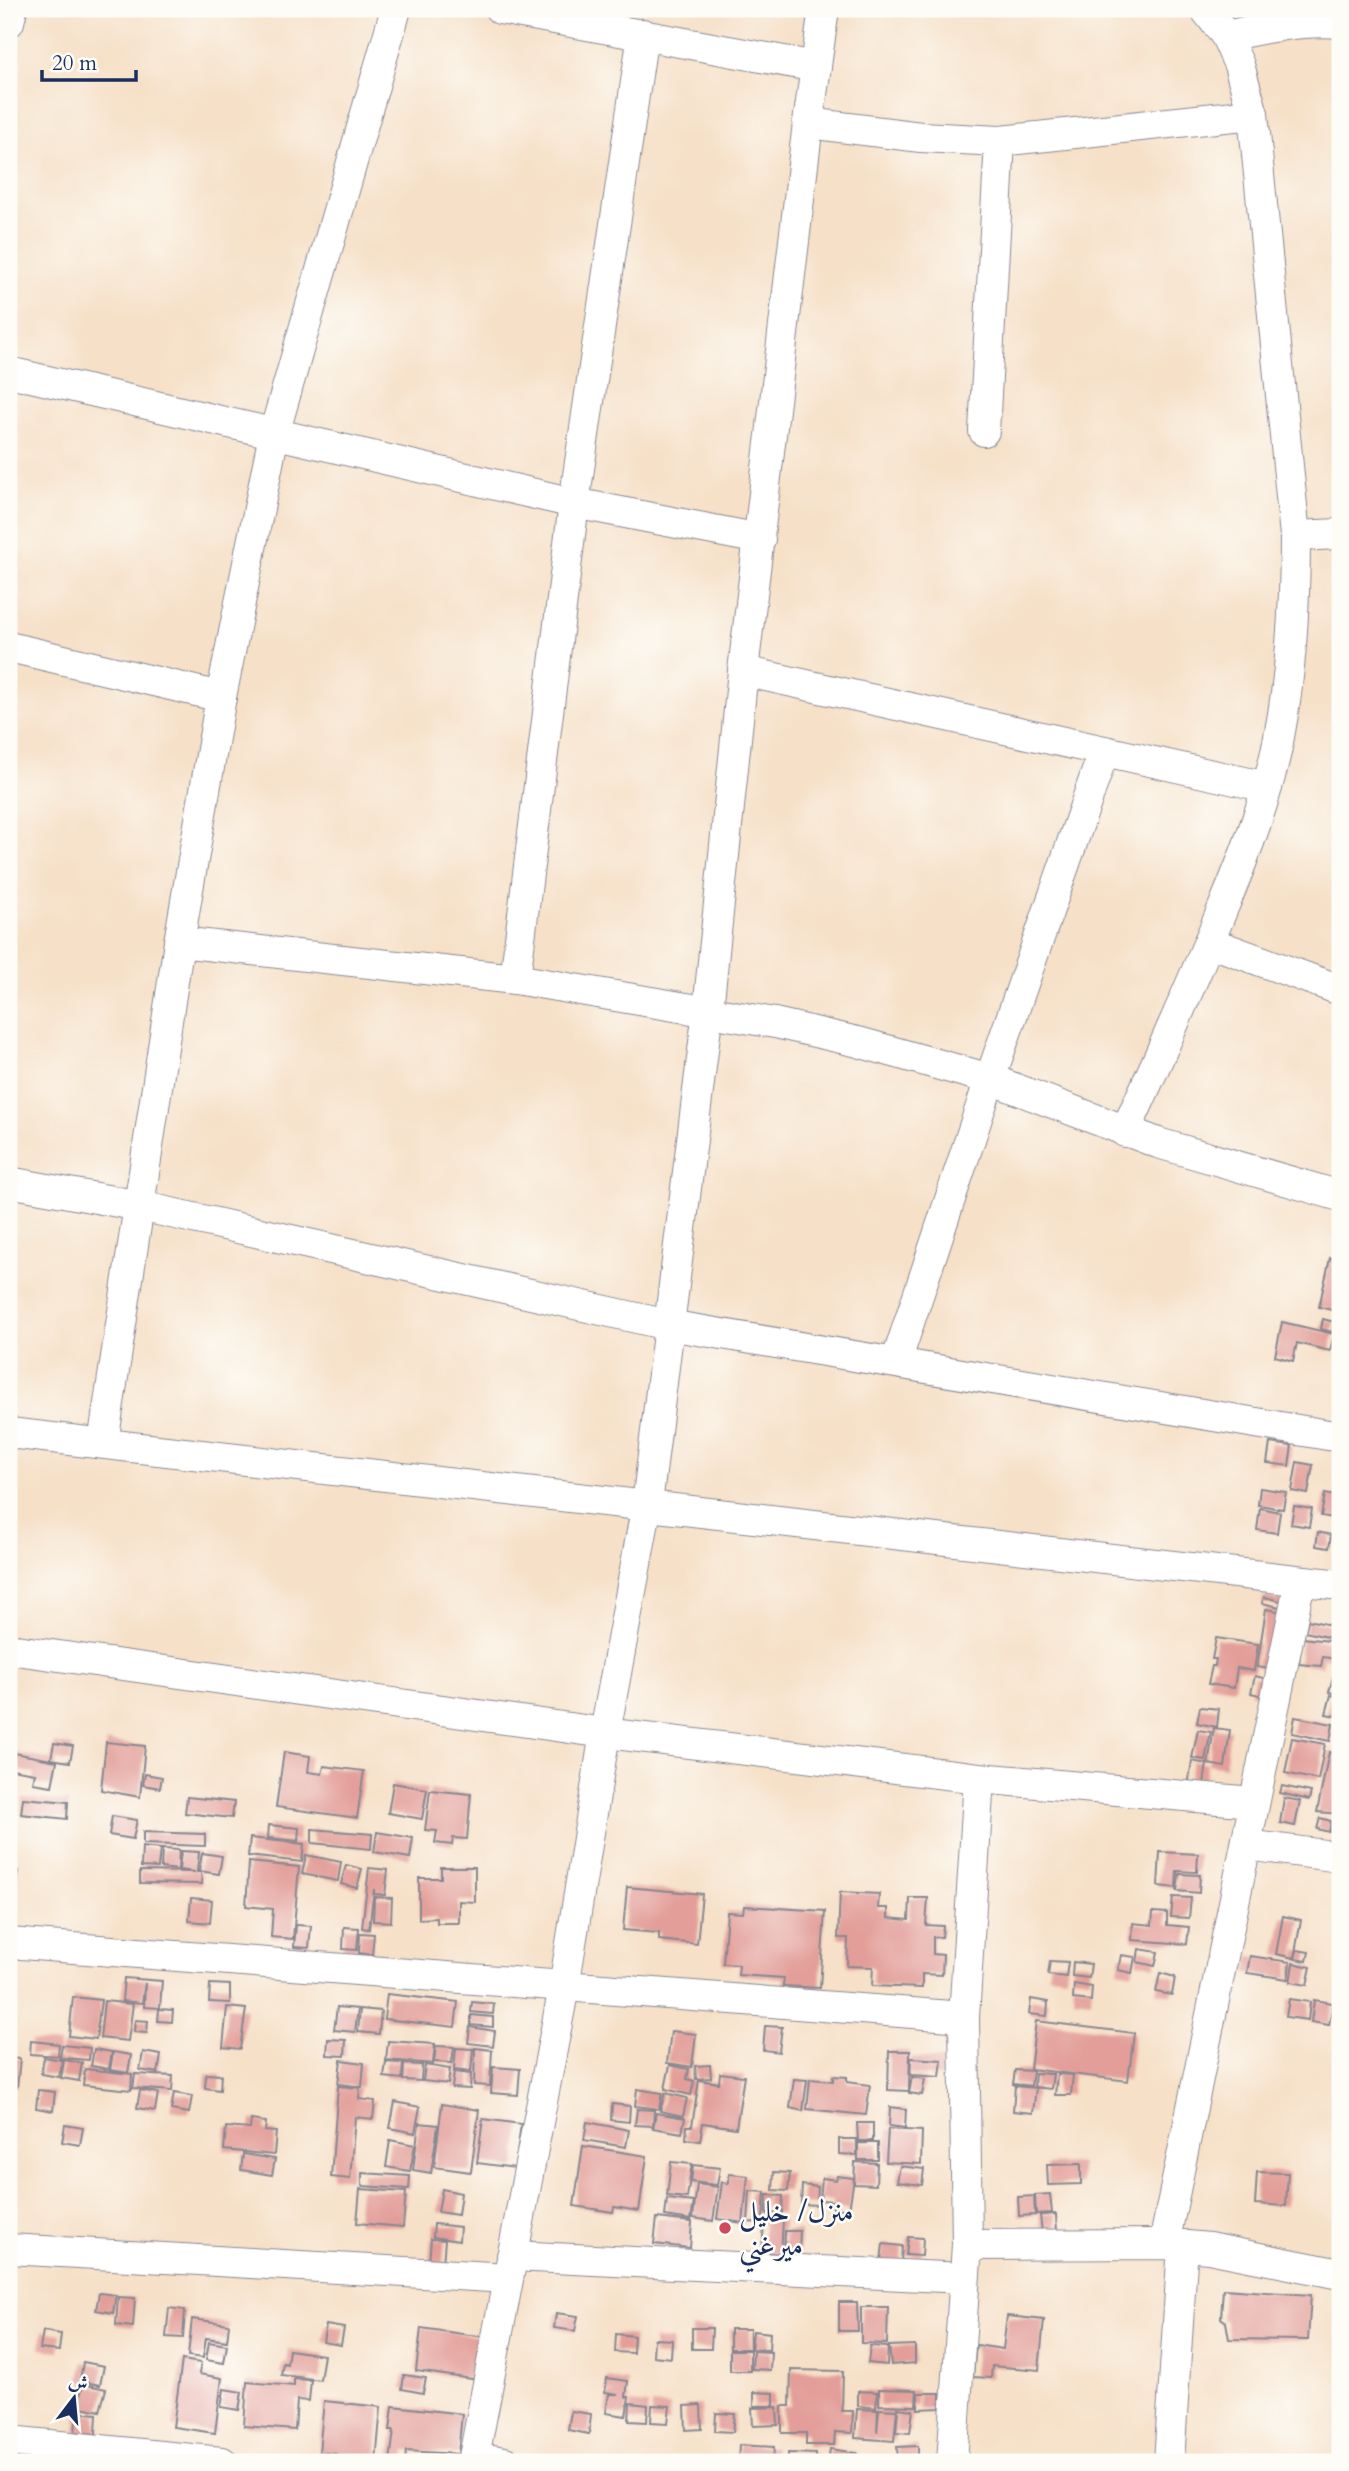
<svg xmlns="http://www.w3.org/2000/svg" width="1349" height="2471" viewBox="0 0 1349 2471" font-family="Cardo,Amiri,serif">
<rect width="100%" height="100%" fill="#fdfcf7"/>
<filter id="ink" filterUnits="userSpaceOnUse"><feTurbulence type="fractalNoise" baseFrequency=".0143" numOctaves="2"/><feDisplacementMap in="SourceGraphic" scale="14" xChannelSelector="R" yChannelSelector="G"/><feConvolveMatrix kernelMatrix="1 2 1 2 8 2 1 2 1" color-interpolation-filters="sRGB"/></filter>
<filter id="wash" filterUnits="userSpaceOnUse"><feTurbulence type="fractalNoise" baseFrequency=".00686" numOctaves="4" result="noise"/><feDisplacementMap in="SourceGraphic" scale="28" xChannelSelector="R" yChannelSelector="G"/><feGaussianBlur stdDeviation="1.57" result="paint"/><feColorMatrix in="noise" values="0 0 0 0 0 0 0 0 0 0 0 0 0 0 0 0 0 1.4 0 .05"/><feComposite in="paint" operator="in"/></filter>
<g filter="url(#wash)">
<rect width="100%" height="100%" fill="#f6e0c7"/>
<g id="blocks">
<g fill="#e39e99">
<polygon points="1330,1258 1340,1260 1340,1312 1319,1307"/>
<polygon points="1323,1319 1334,1322 1332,1332 1321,1329"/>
<polygon points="1282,1322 1334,1334 1330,1351 1297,1343 1293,1361 1275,1356"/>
<polygon points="1270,1443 1292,1446 1289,1466 1267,1463"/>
<polygon points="1297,1462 1313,1465 1308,1494 1292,1491"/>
<polygon points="1260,1488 1286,1492 1283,1509 1258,1505"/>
<polygon points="1325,1494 1340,1497 1340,1519 1321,1516"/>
<polygon points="1294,1506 1312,1509 1309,1527 1291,1524"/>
<polygon points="1260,1508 1280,1512 1277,1533 1257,1530"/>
<polygon points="1318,1532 1331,1535 1329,1548 1316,1546"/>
<polygon points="1264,1597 1285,1602 1284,1608 1262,1603"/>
<polygon points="1266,1609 1284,1612 1275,1670 1257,1667"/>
<polygon points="1308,1620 1340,1627 1340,1640 1305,1632"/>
<polygon points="1216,1638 1258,1644 1254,1671 1237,1668 1234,1688 1208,1684 1212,1666 1215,1666 1216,1659 1212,1659"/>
<polygon points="1302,1638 1339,1642 1338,1659 1323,1657 1321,1666 1299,1664"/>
<polygon points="1334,1673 1340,1675 1340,1695 1329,1692"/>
<polygon points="1255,1676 1271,1680 1267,1697 1251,1693"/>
<polygon points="1331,1695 1340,1697 1340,1717 1326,1714"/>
<polygon points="1200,1707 1219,1709 1217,1727 1197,1723"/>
<polygon points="1295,1717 1333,1724 1330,1741 1292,1733"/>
<polygon points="1214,1728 1230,1730 1225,1767 1208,1764"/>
<polygon points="1198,1730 1211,1732 1205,1760 1192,1758"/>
<polygon points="1292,1738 1325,1744 1318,1780 1285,1773"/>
<polygon points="106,1742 145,1746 140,1797 101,1790"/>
<polygon points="54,1743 73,1746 70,1762 51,1759"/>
<polygon points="284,1752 310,1756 308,1772 322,1774 324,1766 364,1771 357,1818 276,1807"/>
<polygon points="1329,1752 1340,1755 1340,1814 1317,1812"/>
<polygon points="14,1753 57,1761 52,1786 33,1783 35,1773 11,1769"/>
<polygon points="1192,1761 1207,1764 1203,1790 1188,1786"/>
<polygon points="145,1774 162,1777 160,1788 143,1785"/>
<polygon points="393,1783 427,1789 422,1819 388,1813"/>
<polygon points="1282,1786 1311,1792 1309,1800 1280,1793"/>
<polygon points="430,1790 471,1794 467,1839 453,1838 452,1845 435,1843 437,1831 425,1830"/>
<polygon points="187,1797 234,1802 232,1818 185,1813"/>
<polygon points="23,1798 68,1802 67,1819 21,1814"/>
<polygon points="1284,1798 1300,1801 1295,1826 1280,1823"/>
<polygon points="112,1816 137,1820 133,1839 109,1835"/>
<polygon points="1335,1817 1340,1818 1340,1834 1332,1833"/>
<polygon points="1320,1818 1331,1821 1329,1832 1317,1829"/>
<polygon points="269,1825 299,1828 298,1841 268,1838"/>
<polygon points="312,1829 372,1834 371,1849 312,1843"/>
<polygon points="143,1832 205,1834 205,1846 143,1844"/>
<polygon points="377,1832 413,1838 410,1858 374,1852"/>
<polygon points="250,1838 304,1844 302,1862 248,1856"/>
<polygon points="142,1847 160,1849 158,1868 141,1867"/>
<polygon points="162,1849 179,1850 178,1870 161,1868"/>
<polygon points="181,1851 199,1852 197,1872 201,1872 202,1884 140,1883 140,1871 195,1872 179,1870"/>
<polygon points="1160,1852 1198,1854 1197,1872 1177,1871 1176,1888 1158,1886"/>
<polygon points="202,1853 222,1856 219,1874 199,1871"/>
<polygon points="306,1855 341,1862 338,1881 302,1874"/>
<polygon points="249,1862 299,1867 293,1939 271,1937 273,1909 246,1906"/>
<polygon points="346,1865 362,1869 357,1888 341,1884"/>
<polygon points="441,1867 475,1867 475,1902 459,1901 459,1923 437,1923 437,1918 419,1919 419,1878 441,1878"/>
<polygon points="369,1868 388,1870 385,1895 374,1894 374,1889 369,1929 362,1928"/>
<polygon points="9,1869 18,1871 15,1890 9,1889"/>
<polygon points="1179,1874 1200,1875 1199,1893 1177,1891"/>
<polygon points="627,1887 702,1894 697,1944 659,1940 659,1933 623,1930"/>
<polygon points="840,1892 879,1894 878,1908 888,1908 888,1918 909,1920 910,1898 928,1898 926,1925 943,1926 942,1937 933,1937 933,1954 943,1955 942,1975 922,1974 922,1988 872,1986 873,1967 847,1966 848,1938 838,1938"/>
<polygon points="374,1897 392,1898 391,1922 373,1921"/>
<polygon points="1173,1897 1191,1898 1189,1918 1171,1917"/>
<polygon points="191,1898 212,1900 210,1923 189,1921"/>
<polygon points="744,1906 825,1911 820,1988 783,1986 784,1978 738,1975 739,1965 723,1964 727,1912 743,1913"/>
<polygon points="1153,1912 1167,1913 1167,1925 1189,1927 1187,1944 1132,1940 1133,1923 1152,1925"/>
<polygon points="1283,1916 1301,1920 1294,1958 1276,1954"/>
<polygon points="296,1925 311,1926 309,1948 294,1947"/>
<polygon points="344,1927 359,1928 357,1950 343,1949"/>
<polygon points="360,1933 374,1934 372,1955 359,1953"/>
<polygon points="1139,1949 1158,1952 1155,1966 1137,1962"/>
<polygon points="1297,1950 1309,1952 1307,1961 1295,1959"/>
<polygon points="1121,1955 1135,1957 1132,1973 1118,1970"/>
<polygon points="1250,1956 1290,1962 1288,1979 1247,1973"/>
<polygon points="1050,1961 1068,1962 1066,1977 1048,1975"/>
<polygon points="1073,1962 1091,1964 1089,1978 1072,1976"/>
<polygon points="1293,1963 1311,1967 1307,1985 1290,1982"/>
<polygon points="1160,1973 1175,1977 1172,1995 1156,1992"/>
<polygon points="124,1978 162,1981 160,2008 144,2007 145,1983 142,2003 122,2001"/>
<polygon points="210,1984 230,1985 230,2003 209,2002"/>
<polygon points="1074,1984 1092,1987 1091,2001 1073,1999"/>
<polygon points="387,1994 458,2002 455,2027 384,2019"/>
<polygon points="73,1997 101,2000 96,2039 69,2036"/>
<polygon points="1031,1999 1048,2002 1047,2016 1029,2014"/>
<polygon points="1289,1999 1310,2002 1308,2020 1286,2017"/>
<polygon points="1314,2000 1333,2003 1329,2025 1311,2022"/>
<polygon points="104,2001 133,2004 128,2041 100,2038"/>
<polygon points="472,2002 494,2004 493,2014 471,2012"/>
<polygon points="227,2007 246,2009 240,2049 223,2047"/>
<polygon points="337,2007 358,2009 355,2032 334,2030"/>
<polygon points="159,2009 173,2010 172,2022 158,2021"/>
<polygon points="360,2009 381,2011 379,2034 358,2032"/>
<polygon points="471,2015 493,2017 493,2027 471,2025"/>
<polygon points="135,2020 148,2021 147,2033 134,2032"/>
<polygon points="1036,2021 1134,2033 1128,2081 1030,2069"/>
<polygon points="765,2026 782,2027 779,2052 763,2050"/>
<polygon points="470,2027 495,2031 493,2046 468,2043"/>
<polygon points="671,2031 696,2034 692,2067 667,2063"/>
<polygon points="328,2039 346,2040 345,2056 327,2055"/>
<polygon points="31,2041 59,2044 58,2056 30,2054"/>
<polygon points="388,2041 435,2044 433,2064 386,2060"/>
<polygon points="62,2045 90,2048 89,2060 60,2058"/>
<polygon points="436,2046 454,2047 452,2063 434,2062"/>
<polygon points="456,2048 473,2049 471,2072 454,2070"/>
<polygon points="475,2048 492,2050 490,2086 474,2085"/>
<polygon points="94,2049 112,2052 109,2069 91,2066"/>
<polygon points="889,2051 910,2051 909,2091 888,2090"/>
<polygon points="113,2052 131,2055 128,2073 110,2070"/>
<polygon points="143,2052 161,2055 158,2073 140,2070"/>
<polygon points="44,2057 62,2060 59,2077 41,2074"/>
<polygon points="9,2058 20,2059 17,2087 9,2086"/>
<polygon points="911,2058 942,2060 940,2077 910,2075"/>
<polygon points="64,2060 82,2063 79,2081 61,2078"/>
<polygon points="341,2060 364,2063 362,2087 338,2084"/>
<polygon points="386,2062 403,2063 402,2079 384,2077"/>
<polygon points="404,2064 422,2065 421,2081 403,2080"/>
<polygon points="425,2065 450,2069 448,2084 423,2081"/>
<polygon points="670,2065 689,2069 687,2079 694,2081 691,2095 665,2089"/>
<polygon points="710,2065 711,2078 696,2079 695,2066"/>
<polygon points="493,2067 520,2069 518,2095 491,2093"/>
<polygon points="85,2069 132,2074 131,2090 83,2085"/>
<polygon points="1015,2070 1033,2071 1031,2086 1013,2084"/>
<polygon points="454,2072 471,2074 470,2089 452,2088"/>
<polygon points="720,2073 744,2076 736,2128 703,2123 700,2141 686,2139 687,2126 692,2126 699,2080 719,2083"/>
<polygon points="1035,2073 1053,2074 1051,2089 1034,2087"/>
<polygon points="135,2074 173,2076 172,2091 133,2088"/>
<polygon points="206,2074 221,2075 220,2090 205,2088"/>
<polygon points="1057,2074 1073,2075 1071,2095 1055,2095"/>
<polygon points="833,2076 847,2077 847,2082 870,2085 866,2115 807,2109 810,2079 833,2081"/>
<polygon points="912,2077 925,2079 922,2095 909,2093"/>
<polygon points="794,2079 807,2080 803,2111 790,2108"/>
<polygon points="338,2086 360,2088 359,2099 375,2101 373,2119 355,2117 350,2179 331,2177"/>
<polygon points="1015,2086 1036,2088 1033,2113 1013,2111"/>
<polygon points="637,2089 662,2093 659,2109 635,2106"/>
<polygon points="38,2090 55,2092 53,2111 36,2108"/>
<polygon points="140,2090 158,2093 155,2111 137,2108"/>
<polygon points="174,2093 192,2096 189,2113 171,2110"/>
<polygon points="665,2093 687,2098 683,2116 660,2111"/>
<polygon points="395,2102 420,2107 415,2133 390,2128"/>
<polygon points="442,2104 479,2110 471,2172 434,2167"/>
<polygon points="612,2104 630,2106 629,2122 611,2120"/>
<polygon points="890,2107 906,2109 905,2128 889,2126"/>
<polygon points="637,2109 654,2110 653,2126 635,2125"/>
<polygon points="656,2113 685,2118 682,2133 653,2128"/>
<polygon points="483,2119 521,2124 515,2168 477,2163"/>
<polygon points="251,2120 266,2122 265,2131 276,2132 274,2155 224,2150 226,2127 250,2129"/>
<polygon points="587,2122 629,2130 626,2147 584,2140"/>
<polygon points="419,2123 438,2125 431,2173 413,2170"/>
<polygon points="857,2123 873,2123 873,2141 858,2141"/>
<polygon points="65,2125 83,2128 80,2145 62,2142"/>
<polygon points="888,2129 922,2131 921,2164 886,2162"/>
<polygon points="839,2139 857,2139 857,2155 839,2154"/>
<polygon points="390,2140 415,2145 410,2171 386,2167"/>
<rect x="858" y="2143" width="20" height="17"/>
<polygon points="583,2146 647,2156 639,2211 614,2207 613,2212 574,2206"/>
<polygon points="243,2154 275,2159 272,2175 241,2170"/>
<polygon points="671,2162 692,2164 687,2198 667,2196"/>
<polygon points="855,2162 877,2163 876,2185 854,2184"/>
<polygon points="1081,2164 1081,2184 1048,2185 1047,2165"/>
<polygon points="693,2165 720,2168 717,2185 691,2182"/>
<polygon points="900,2166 924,2169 922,2185 897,2182"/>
<polygon points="774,2172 790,2173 788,2191 773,2190"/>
<polygon points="1257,2172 1288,2173 1286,2206 1255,2204"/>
<polygon points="362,2173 410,2176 409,2189 362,2186"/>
<polygon points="729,2174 748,2176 743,2223 717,2219 722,2182 729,2183"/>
<polygon points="837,2176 854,2178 849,2210 833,2208 833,2201 820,2200 822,2178 836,2180"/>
<polygon points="697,2184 718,2187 713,2221 693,2218"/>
<polygon points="802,2185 818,2187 817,2205 801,2204"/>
<polygon points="360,2189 406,2192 403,2227 357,2223"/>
<polygon points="442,2189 461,2193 458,2215 438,2212"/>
<polygon points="750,2191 765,2192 763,2219 783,2220 781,2254 762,2252 764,2223 748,2222"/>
<polygon points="1050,2194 1052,2213 1036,2214 1035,2195"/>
<polygon points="767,2195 783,2196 782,2214 766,2213"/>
<polygon points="1034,2196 1035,2215 1019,2216 1018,2197"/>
<polygon points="667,2199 694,2202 691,2220 665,2216"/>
<polygon points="1056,2214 1057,2232 1042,2233 1040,2215"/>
<polygon points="657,2218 692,2222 690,2248 654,2244"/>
<polygon points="434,2224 460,2227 459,2241 433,2237"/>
<polygon points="785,2231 800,2231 799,2253 784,2252"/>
<polygon points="908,2237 923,2238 922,2256 906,2255"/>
<polygon points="431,2239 445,2240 443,2264 429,2263"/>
<polygon points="883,2244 902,2246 901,2263 881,2261"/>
<polygon points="1223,2289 1311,2295 1308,2340 1229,2339 1226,2322 1221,2318"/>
<polygon points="99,2293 116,2295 113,2313 96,2310"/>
<polygon points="118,2297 135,2298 133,2327 116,2325"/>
<polygon points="839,2302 857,2302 858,2331 839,2331"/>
<polygon points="861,2307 888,2307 887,2344 861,2343"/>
<polygon points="169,2308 185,2310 183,2338 166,2337"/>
<polygon points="556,2313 578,2316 575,2331 554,2328"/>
<polygon points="1007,2316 1044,2320 1039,2370 992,2366 991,2378 973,2377 976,2345 1003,2349"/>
<polygon points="192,2319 229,2324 227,2341 206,2338 203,2358 188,2356"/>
<polygon points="326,2325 344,2328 341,2345 323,2342"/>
<polygon points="421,2328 484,2337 479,2380 416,2371"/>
<polygon points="692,2328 712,2328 711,2349 692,2349"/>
<rect x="730" y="2329" width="20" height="20"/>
<polygon points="43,2331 61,2334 59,2351 40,2349"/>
<polygon points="753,2331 770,2333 769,2350 751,2349"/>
<polygon points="616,2334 634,2336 633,2353 615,2352"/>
<polygon points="654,2339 672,2340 671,2358 653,2356"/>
<polygon points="209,2342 227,2345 224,2363 206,2360"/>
<polygon points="915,2345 915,2363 891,2365 889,2346"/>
<polygon points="870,2346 888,2347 887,2365 868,2363"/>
<polygon points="289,2350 324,2355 320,2380 281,2375 283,2363 287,2364"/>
<rect x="730" y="2350" width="20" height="21"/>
<polygon points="753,2351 771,2352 770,2370 752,2369"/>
<polygon points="182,2360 201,2363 199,2374 222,2378 215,2433 173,2427"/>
<polygon points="83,2362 104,2366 100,2385 80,2381"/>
<polygon points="791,2370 843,2371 842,2411 853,2411 852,2433 835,2432 834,2445 806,2445 806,2433 782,2433 782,2406 790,2406"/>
<polygon points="404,2375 426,2378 423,2393 402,2389"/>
<polygon points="607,2378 628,2381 626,2397 629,2397 626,2416 606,2413 609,2394 618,2394 605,2392"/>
<polygon points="294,2379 311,2380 309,2401 297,2400 295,2430 244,2426 247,2382 294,2386"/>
<polygon points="83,2384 106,2389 100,2411 78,2406"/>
<polygon points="224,2389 242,2392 239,2410 221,2407"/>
<polygon points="879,2389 917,2390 916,2406 879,2405"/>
<polygon points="858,2391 877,2392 876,2408 858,2406"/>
<polygon points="754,2392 774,2393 774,2406 754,2406"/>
<polygon points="918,2393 940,2393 940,2408 918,2409"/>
<polygon points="324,2401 381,2407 376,2462 335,2462 336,2454 319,2452"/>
<polygon points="630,2403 648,2405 647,2422 629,2421"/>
<polygon points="652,2405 670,2406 668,2423 651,2422"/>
<polygon points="701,2405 702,2429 686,2430 685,2406"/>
<polygon points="393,2406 462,2414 458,2454 406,2451 405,2462 390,2462 394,2430 390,2430"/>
<polygon points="777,2407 778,2425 753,2426 752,2408"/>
<polygon points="898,2408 913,2410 910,2433 896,2432"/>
<polygon points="857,2409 878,2410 877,2432 879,2409 897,2410 894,2441 855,2438"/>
<polygon points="571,2411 591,2414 589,2434 568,2430"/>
<polygon points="77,2412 97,2414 96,2434 75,2432"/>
<polygon points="716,2413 735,2414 733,2432 715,2431"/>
<polygon points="739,2445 774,2447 773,2462 738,2462"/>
<polygon points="918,2446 918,2462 898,2462 897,2447"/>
<polygon points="830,2449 857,2453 856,2462 828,2462"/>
<polygon points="788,2453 816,2454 816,2462 788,2462"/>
</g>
</g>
</g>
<g filter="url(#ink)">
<use href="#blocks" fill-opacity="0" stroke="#888892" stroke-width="2"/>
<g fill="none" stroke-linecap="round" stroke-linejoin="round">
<defs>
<g id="minor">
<polyline points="500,9 816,67"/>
<polyline points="9,22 12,9"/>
<path d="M1226,36C1264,28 1301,20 1340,23"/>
<polyline points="808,123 921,137 1000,141 1253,114"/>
<polyline points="9,372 574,503 760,539"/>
<polyline points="984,431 1000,141"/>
<polyline points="1295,536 1340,534"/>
<polyline points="9,647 221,697"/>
<polyline points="743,671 1267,787"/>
<polyline points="179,942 515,979 775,1023 858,1042 990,1079 1158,1143 1340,1196"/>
<polyline points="1209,942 1340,990"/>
<polyline points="515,979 574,503 643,34"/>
<path d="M1125,1132C1159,1058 1192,983 1223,908C1246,853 1268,796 1279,737C1292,670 1295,604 1295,536L1253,114L1239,65L1226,36L1205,9"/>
<polyline points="9,1182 140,1206 668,1325 1340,1437"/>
<polyline points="896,1362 990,1079 1104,751"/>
<polyline points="9,1433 1340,1585"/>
<polyline points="103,1443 179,942 221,697 274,434 396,9"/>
<polyline points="9,1649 605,1733 979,1778 1253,1802"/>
<polyline points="1247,1845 1340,1857"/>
<polyline points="9,1943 964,2017"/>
<polyline points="1164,2244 1300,1581"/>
<polyline points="967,2245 1164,2244 1209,2248 1340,2274"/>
<polyline points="9,2249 508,2278"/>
<polyline points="512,2256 964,2278"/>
<polyline points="9,2441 222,2462"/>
<polyline points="474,2457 505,2462"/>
<polyline points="473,2462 564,1987 605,1733 647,1504 708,1010 743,671 808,123 824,9"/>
<polyline points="952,2462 967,2245 964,2017 979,1778"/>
<polyline points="1169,2462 1183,2245"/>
</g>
</defs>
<use href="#minor" stroke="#888892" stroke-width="32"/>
<use href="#minor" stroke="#fff" stroke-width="30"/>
</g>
</g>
<circle fill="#d1495b" stroke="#fdfcf7" stroke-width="2.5" cx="725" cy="2228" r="7"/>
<g text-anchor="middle" stroke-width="5" stroke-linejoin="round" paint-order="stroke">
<g font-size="30" fill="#1b2f5e" stroke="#fdfcf7" text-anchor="start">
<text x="739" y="2221">منزل/ خليل<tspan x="739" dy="34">ميرغني</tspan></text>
</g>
</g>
<rect width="1349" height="2471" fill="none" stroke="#fdfcf7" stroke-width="35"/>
<g transform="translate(74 2398) rotate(16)" stroke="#fdfcf7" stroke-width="5" paint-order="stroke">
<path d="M0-5L12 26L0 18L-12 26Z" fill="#1b2f5e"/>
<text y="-10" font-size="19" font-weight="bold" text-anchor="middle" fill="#1b2f5e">ش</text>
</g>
<path d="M42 70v10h94v-10" fill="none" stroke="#1b2f5e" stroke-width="3.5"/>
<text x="52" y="70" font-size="21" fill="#1b2f5e" stroke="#fdfcf7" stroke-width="5" paint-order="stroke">20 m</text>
</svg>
